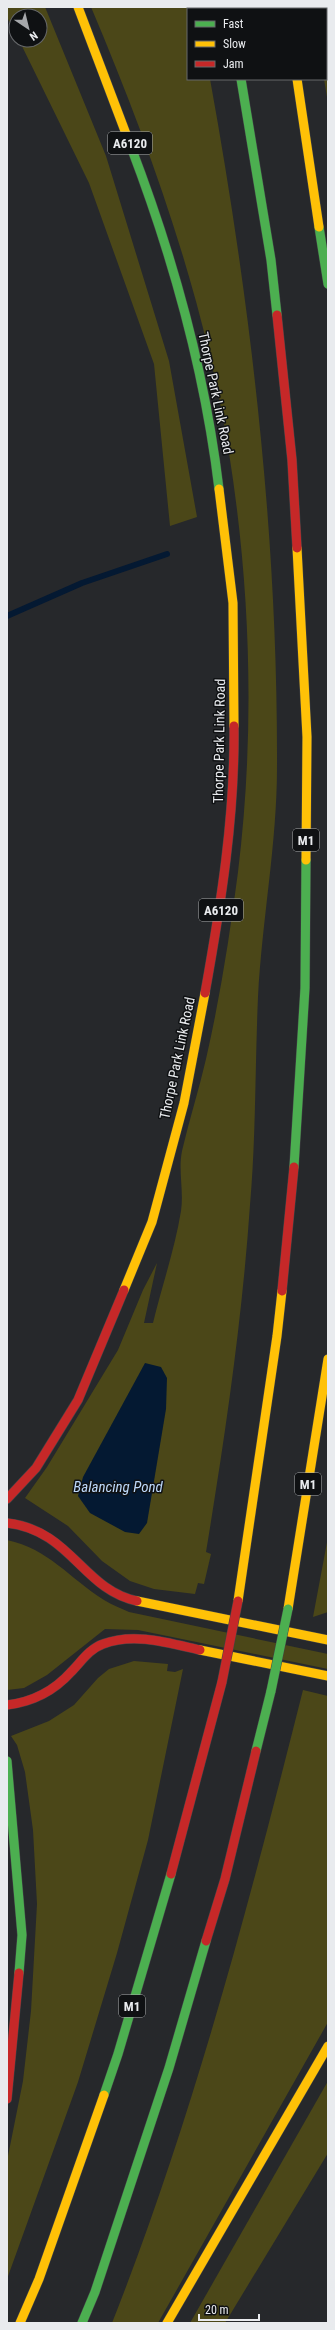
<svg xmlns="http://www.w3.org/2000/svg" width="335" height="2330" viewBox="0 0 335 2330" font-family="'Roboto Condensed',sans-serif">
<rect width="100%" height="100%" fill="#26282b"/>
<g fill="#4b4718">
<polygon points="7,7 45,7 106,156 169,361 197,517 170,526 154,364 89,183 19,40 40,40 40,16 16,16 16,35 7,17"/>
<path d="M91,7H196L197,9H188V79H210C251,305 278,537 277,767C277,844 262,920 258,997C255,1066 256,1136 250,1205C242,1321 225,1437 206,1552L211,1554L204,1584L198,1583L195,1594L154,1589L130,1581L102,1561L68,1526L25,1498L47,1467L118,1350L143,1290L157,1263L144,1323H153C162,1286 175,1248 181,1211C184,1190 178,1171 182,1151C189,1120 199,1090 206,1059C220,998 230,934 238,872C255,733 251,591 229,453C205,300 151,149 91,7Z"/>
<polygon points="310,7 328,7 328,103 324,79 326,79 326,9 311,9"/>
<polygon points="328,1537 328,1612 313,1617"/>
<path d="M7,1540C49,1549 69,1578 104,1600C112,1605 121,1608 129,1612L328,1654V1669L138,1630L105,1629L47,1675L24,1688L7,1690Z"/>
<polygon points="134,1661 168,1664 167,1671 175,1672 183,1669 148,1840 117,1953 78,2082 7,2279 7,2161 23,2081 31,2011 37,1904 33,1830 25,1772 17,1745 11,1736 49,1721 74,1705 98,1678 109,1669"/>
<path d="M303,1690L328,1696V2022L158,2323H112C193,2118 249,1904 303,1690Z"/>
<polygon points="328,2081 328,2153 225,2323 190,2323"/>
</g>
<polygon fill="#041932" points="145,1363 161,1367 167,1378 166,1409 147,1523 139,1534 125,1532 90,1513 78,1496 83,1477"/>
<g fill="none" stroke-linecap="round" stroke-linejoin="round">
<polyline stroke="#041932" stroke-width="6" points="7,616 82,583 167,554"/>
<defs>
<g id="fast">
<polyline points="226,7 226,9"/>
<polyline points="282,7 283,9"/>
<polyline points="241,79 271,260 277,315"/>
<path d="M131,147C173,257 205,372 219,489"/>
<polyline points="319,227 328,284"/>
<polyline points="294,1167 305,988 306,860"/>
<polyline points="256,1751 271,1691"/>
<polyline points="7,1761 22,1935 19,1973"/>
<polyline points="104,2095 118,2054 171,1874"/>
<polyline points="82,2323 95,2292 169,2068 206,1941"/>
</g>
<g id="slow">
<polyline points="78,7 131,147"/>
<polyline points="297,79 319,227"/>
<polyline points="219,489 233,603 234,726"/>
<polyline points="297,548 307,737 306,860"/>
<polyline points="124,1290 152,1222 184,1103 205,993"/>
<polyline points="137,1601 328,1640"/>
<polyline points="238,1601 277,1336 282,1291"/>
<polyline points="288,1609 328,1359"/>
<polyline points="200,1650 328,1676"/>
<polyline points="20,2323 39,2279 104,2095"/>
<polyline points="167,2323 328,2046"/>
</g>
<g id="jam">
<polyline points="277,315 292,460 297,548"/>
<path d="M205,993C221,904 235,816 234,726"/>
<polyline points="282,1291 294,1167"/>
<polyline points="7,1499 36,1468 78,1400 124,1290"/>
<path d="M7,1523C71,1530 83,1590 137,1601"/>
<path d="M7,1705C32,1702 54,1691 71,1672C81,1662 89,1649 103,1644C134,1632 169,1643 200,1650"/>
<polyline points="171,1874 222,1682"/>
<polyline points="206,1941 225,1879 256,1751"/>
<polyline points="7,2099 19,1973"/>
</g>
</defs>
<use href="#fast" stroke="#434547" stroke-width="10"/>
<use href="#slow" stroke="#434547" stroke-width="10"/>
<use href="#jam" stroke="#434547" stroke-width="10"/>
<use href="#fast" stroke="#4caf50" stroke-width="9"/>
<use href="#slow" stroke="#ffc107" stroke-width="9"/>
<use href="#jam" stroke="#c62828" stroke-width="9"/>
<defs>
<polyline id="fast-bridge" points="271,1691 288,1609"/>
<polyline id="jam-bridge" points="222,1682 238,1601"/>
</defs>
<use href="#fast-bridge" stroke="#434547" stroke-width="10" stroke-linecap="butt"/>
<use href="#jam-bridge" stroke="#434547" stroke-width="10" stroke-linecap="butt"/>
<use href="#fast-bridge" stroke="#4caf50" stroke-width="9"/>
<use href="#jam-bridge" stroke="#c62828" stroke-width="9"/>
</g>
<g text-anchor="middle" stroke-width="3" stroke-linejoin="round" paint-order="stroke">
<g fill="#0f1113" stroke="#a8aaac" stroke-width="1">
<rect x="108" y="132" width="44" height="22" rx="3"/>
<rect x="293" y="829" width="26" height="22" rx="3"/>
<rect x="199" y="899" width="44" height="22" rx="3"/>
<rect x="295" y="1473" width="26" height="22" rx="3"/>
<rect x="119" y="1995" width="26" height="22" rx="3"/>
</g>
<g font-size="13" font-weight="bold" fill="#e9ebee">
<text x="130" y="148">A6120</text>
<text x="306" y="845">M1</text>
<text x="221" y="915">A6120</text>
<text x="308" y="1489">M1</text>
<text x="132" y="2011">M1</text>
</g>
<g font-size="14" fill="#e9ebee" stroke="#0f1113">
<text transform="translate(216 393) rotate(78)" y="5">Thorpe Park Link Road</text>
<text transform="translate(219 741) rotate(-89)" y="5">Thorpe Park Link Road</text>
<text transform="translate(177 1058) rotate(-78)" y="5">Thorpe Park Link Road</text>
</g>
<g font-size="15" font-style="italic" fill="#bdd8f9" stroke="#0f1113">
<text x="118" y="1492">Balancing Pond</text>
</g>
</g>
<rect width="335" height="2330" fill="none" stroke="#e9ebee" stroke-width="16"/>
<rect x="187" y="8" width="140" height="72" fill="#0f1113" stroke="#66686b"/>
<rect x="195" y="21" width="20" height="6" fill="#4caf50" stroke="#66686b"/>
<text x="223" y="28" font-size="12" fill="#e9ebee">Fast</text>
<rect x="195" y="41" width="20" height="6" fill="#ffc107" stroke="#66686b"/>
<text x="223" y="48" font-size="12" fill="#e9ebee">Slow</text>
<rect x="195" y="61" width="20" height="6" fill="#c62828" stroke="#66686b"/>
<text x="223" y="68" font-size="12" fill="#e9ebee">Jam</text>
<g transform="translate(28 28) rotate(145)"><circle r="19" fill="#0f1113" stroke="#66686b"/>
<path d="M0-3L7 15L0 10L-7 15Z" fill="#a5a7aa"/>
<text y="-6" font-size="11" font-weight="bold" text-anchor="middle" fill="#e9ebee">N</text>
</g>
<path d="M199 2314v6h60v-6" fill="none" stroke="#e9ebee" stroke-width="2"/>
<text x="205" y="2314" font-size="12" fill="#e9ebee" stroke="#0f1113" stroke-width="3" paint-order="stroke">20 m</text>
</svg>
